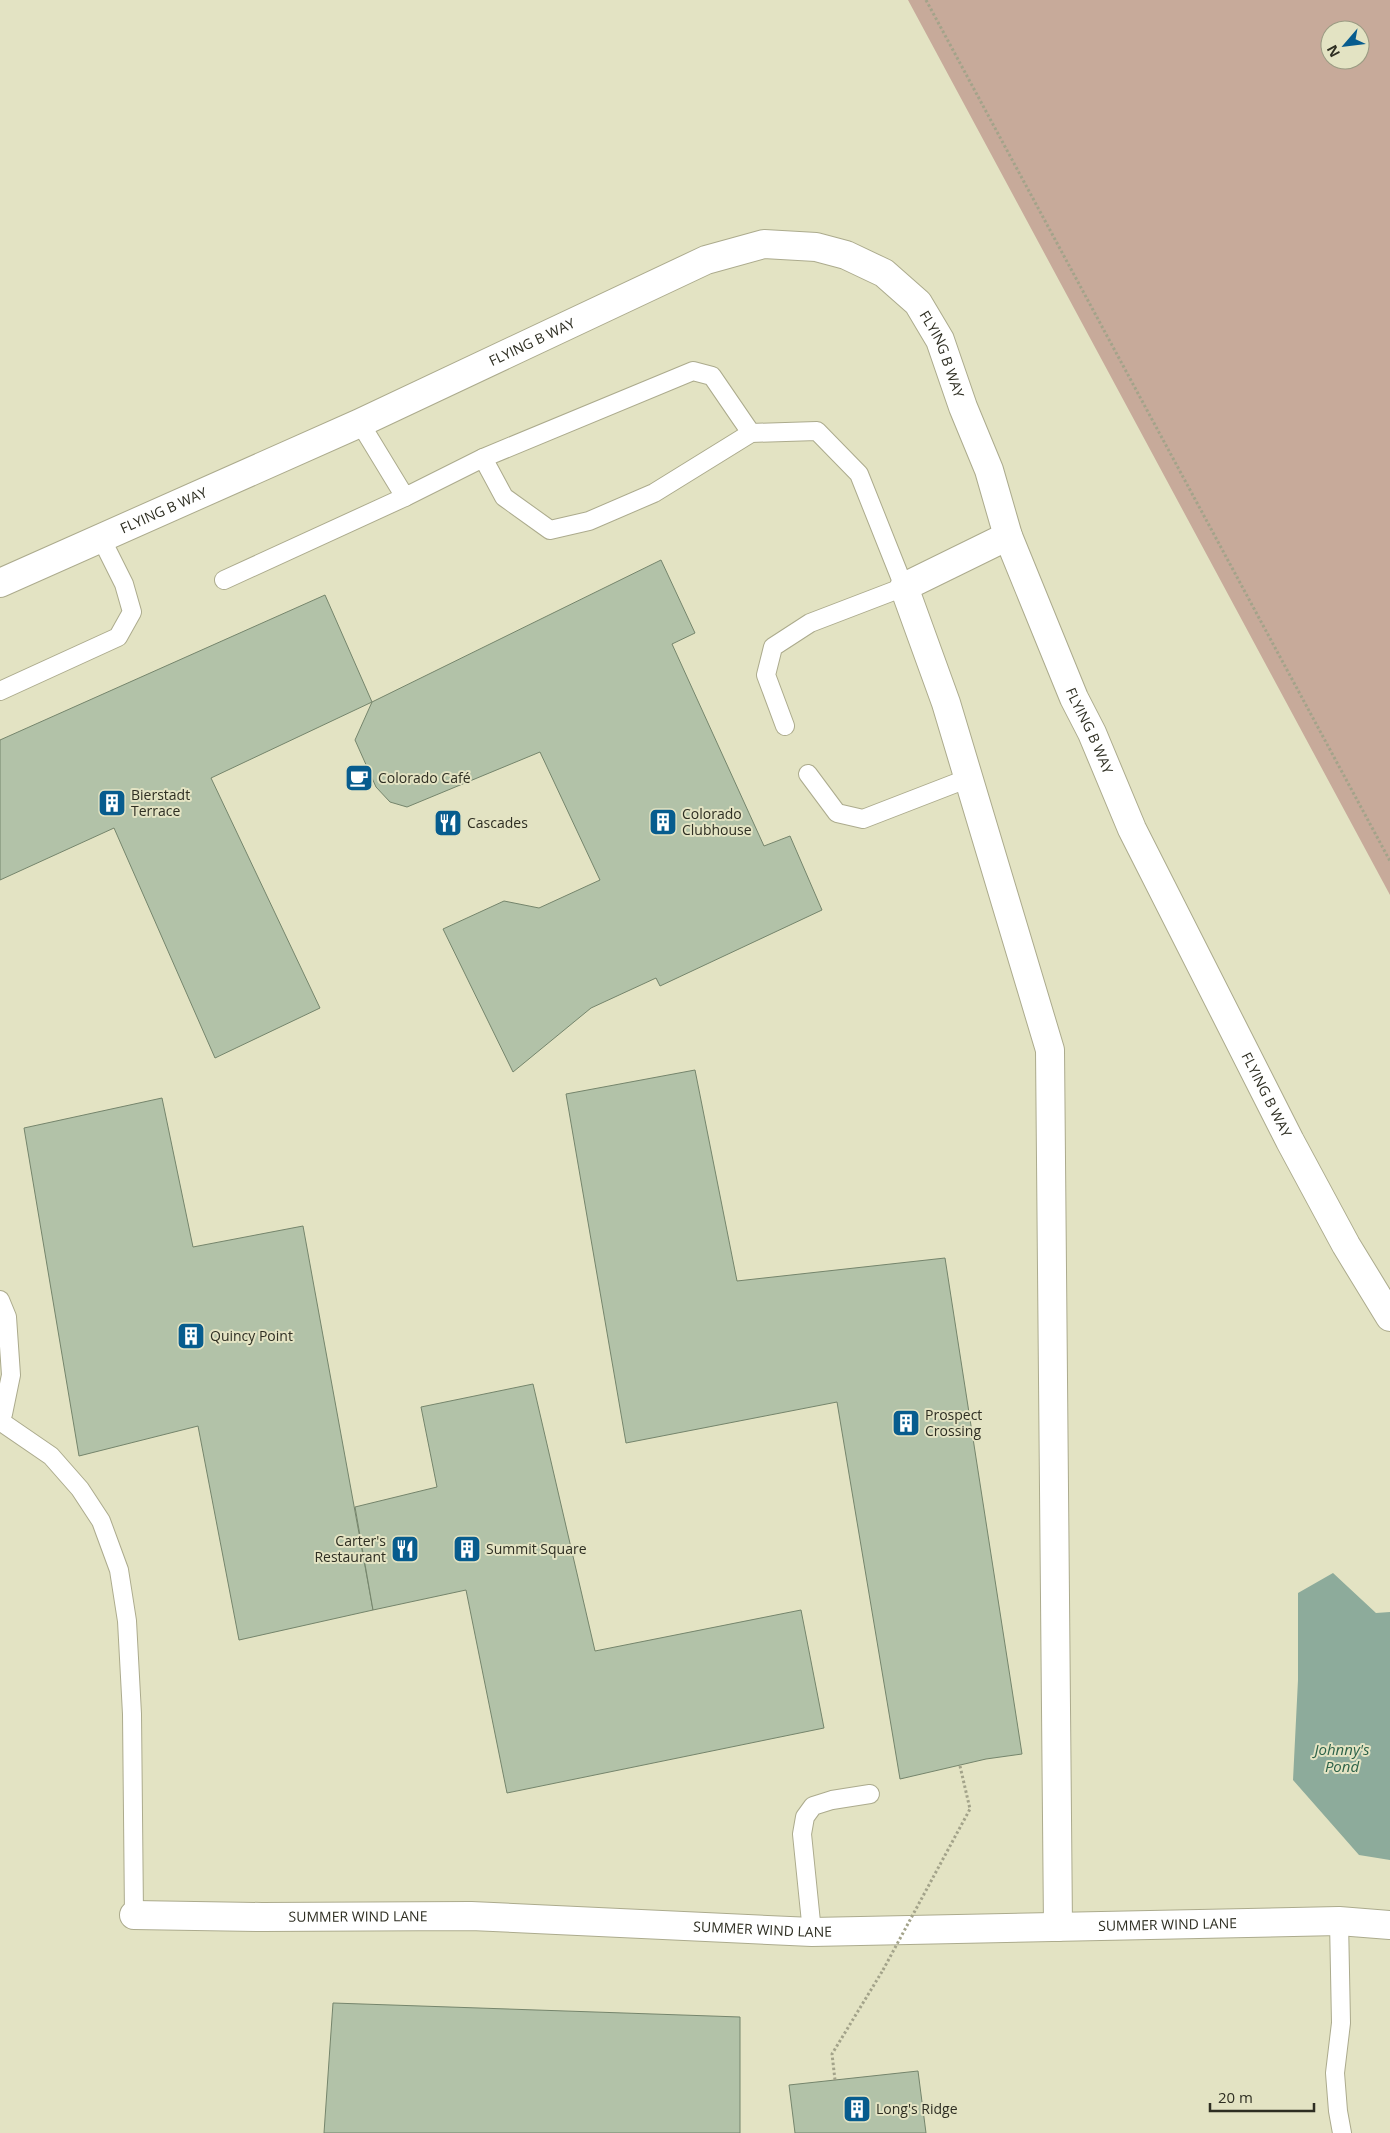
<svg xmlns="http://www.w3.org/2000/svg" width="1390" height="2133" viewBox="0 0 1390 2133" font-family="'Open Sans',sans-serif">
<rect width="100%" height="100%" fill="#e3e3c3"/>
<path fill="#c7aa9a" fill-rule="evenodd" d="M908,0H1390V895L929,39ZM1330,30H1360V60H1330Z"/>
<polygon fill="#8dab9b" points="1333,1573 1376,1613 1390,1612 1390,1860 1359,1855 1293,1780 1298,1680 1298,1593"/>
<g fill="#b2c2a8" stroke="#75856c">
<polygon points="661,560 695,633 672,644 764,846 790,836 822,910 660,986 656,978 591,1008 513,1072 443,929 504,901 539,908 600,880 540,752 407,807 390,802 376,787 355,740 372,702"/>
<polygon points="325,595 372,702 211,778 320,1008 215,1058 114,828 0,880 0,740"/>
<polygon points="695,1070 737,1281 945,1258 1022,1754 986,1759 900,1779 837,1402 626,1443 566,1094"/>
<polygon points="162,1098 193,1247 303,1226 373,1610 239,1640 198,1426 79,1456 24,1128"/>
<polygon points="533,1384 595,1651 801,1610 824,1728 507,1793 466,1590 373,1610 355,1507 437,1487 421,1407"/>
<polygon points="333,2003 740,2017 740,2133 324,2133"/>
<polygon points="918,2071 926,2133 795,2133 789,2085"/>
</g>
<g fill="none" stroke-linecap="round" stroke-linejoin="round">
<defs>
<g id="lane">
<polyline points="360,423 405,497 483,458 504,497 550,530 589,521 654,493 751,433 817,431 859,474 904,587 810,623 773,647 766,675 785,726"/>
<polyline points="483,458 693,371 712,376 751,433"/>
<polyline points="224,580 405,497"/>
<polyline points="0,691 118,637 132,612 124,584 101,538"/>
<polyline points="808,774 837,813 863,819 969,778"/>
<polyline points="0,1300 7,1317 11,1375 3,1414 0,1415"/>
<polyline points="0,1421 51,1456 80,1489 101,1521 119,1570 127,1621 132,1714 134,1915"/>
<polyline points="1339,1921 1341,2023 1335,2073 1338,2111 1342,2133"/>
<polyline points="812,1932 802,1834 805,1817 813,1806 832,1800 870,1794"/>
</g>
<g id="street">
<polyline points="1008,536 904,587 946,703 1050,1050 1058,1927"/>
<path id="s1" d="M0,583L360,423L706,260L764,244L816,247L846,255L884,273L918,303L940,340L963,407L989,470L1008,536L1074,698L1092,733L1132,829L1290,1141L1346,1245L1390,1317"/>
<path id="s2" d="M134,1915L262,1917L471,1916L812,1932L1339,1921L1390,1925"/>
</g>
</defs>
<use href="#lane" stroke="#acab8d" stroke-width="20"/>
<use href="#street" stroke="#acab8d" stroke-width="30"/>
<g stroke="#a3a38a" stroke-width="3" stroke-dasharray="2.5 2.5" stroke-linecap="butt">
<polyline points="926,0 1390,861"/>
<polyline points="960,1766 970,1809"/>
<polyline points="835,2080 832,2054 883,1970"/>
</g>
<use href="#lane" stroke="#fff" stroke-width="18"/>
<use href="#street" stroke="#fff" stroke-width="28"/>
<polyline stroke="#a3a38a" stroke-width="3" stroke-dasharray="2.5 2.5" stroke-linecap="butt" points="883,1970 970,1809"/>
</g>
<defs>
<symbol id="cafe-square" viewBox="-11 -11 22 22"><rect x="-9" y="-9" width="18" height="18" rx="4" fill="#075c8e" stroke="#e3e3c3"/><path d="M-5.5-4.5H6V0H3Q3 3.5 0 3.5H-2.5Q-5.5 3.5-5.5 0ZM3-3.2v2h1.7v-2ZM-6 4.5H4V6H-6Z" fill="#fff"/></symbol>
<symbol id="building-square" viewBox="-11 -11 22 22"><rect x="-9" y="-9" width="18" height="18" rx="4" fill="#075c8e" stroke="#e3e3c3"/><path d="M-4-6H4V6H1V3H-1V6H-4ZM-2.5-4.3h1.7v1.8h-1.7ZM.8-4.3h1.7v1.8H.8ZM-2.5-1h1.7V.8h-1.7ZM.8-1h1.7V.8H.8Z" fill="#fff"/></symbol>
<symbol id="restaurant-square" viewBox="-11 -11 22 22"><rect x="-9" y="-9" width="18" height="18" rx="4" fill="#075c8e" stroke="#e3e3c3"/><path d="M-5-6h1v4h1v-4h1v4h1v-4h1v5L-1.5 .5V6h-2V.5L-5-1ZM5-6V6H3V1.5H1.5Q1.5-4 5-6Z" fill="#fff"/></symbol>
</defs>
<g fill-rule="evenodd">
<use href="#cafe-square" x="343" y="762" width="32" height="32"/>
<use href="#building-square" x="96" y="787" width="32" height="32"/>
<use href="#building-square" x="647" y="806" width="32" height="32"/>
<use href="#restaurant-square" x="432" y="807" width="32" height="32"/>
<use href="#building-square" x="175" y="1320" width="32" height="32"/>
<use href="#building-square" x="890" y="1407" width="32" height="32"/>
<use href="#restaurant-square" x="389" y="1533" width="32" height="32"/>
<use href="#building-square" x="451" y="1533" width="32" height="32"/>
<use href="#building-square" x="841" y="2093" width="32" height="32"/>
</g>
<g text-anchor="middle" stroke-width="4" stroke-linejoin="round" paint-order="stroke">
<g font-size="14" fill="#2e2e22" stroke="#e3e3c3">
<text dy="5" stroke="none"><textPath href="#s1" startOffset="584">FLYING B WAY</textPath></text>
<text dy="5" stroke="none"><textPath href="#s1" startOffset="1064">FLYING B WAY</textPath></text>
<text dy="5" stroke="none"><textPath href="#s1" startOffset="179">FLYING B WAY</textPath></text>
<text dy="5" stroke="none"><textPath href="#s1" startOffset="1469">FLYING B WAY</textPath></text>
<text dy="5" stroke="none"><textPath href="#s1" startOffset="1874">FLYING B WAY</textPath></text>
<text dy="5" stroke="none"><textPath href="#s2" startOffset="224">SUMMER WIND LANE</textPath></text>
<text dy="5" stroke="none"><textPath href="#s2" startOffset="1034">SUMMER WIND LANE</textPath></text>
<text dy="5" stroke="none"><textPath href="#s2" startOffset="629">SUMMER WIND LANE</textPath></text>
</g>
<g font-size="14" fill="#2e2e22" stroke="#e3e3c3" text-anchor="start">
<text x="378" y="783">Colorado Café</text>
<text x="131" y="800">Bierstadt<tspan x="131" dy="16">Terrace</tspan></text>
<text x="682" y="819">Colorado<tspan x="682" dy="16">Clubhouse</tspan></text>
<text x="467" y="828">Cascades</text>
<text x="210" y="1341">Quincy Point</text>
<text x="925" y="1420">Prospect<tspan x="925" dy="16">Crossing</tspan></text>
<text x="386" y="1546" text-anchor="end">Carter's<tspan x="386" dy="16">Restaurant</tspan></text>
<text x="486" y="1554">Summit Square</text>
<text x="876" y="2114">Long's Ridge</text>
</g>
<g font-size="15" font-style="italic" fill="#2c6249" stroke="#e3e3c3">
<text x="1342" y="1755">Johnny's<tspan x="1342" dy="17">Pond</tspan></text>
</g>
</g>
<g transform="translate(1345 45) rotate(242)"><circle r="24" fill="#e3e3c3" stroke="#9b9b83"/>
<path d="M0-4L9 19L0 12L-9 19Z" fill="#075c8e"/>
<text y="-8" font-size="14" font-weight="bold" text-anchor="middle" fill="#2e2e22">N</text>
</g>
<path d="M1210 2103v8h104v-8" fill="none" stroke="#2e2e22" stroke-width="2.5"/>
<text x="1218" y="2103" font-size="15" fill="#2e2e22" stroke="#e3e3c3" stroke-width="4" paint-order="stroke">20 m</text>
</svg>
